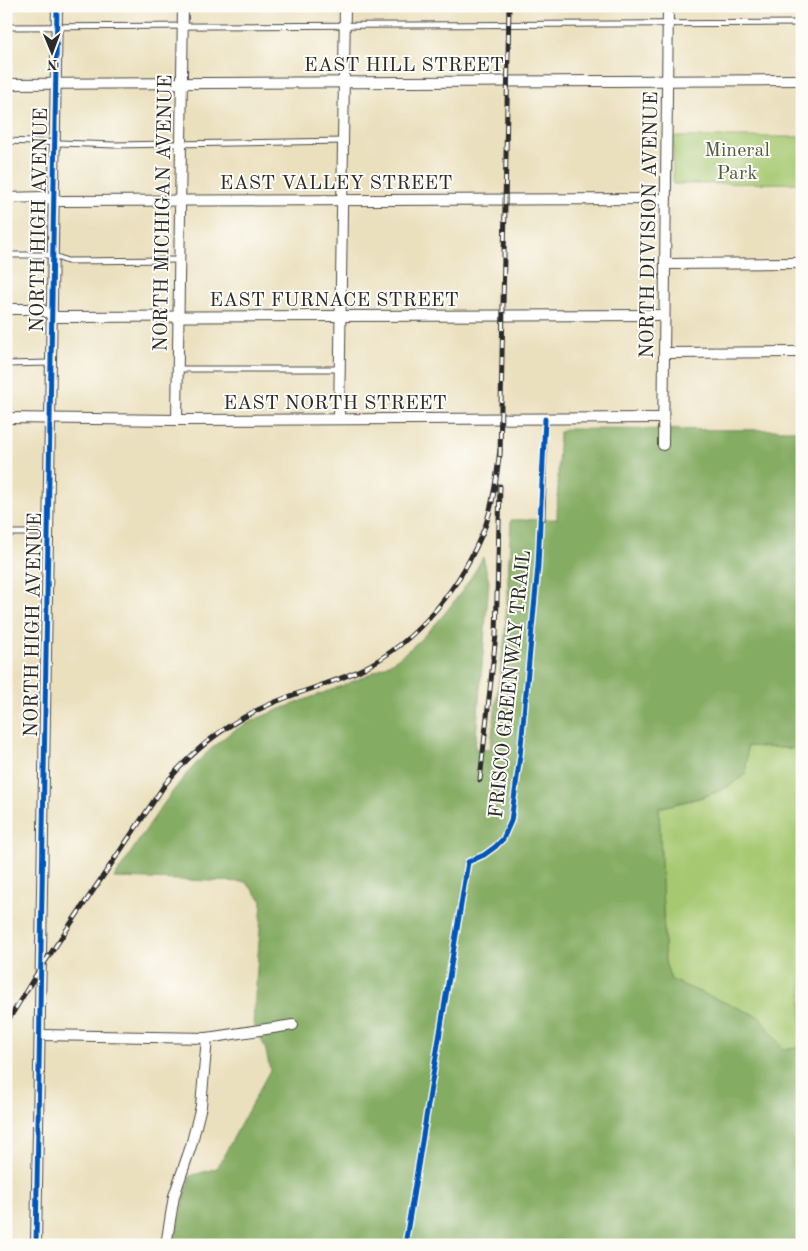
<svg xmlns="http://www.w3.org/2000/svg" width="808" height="1251" viewBox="0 0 808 1251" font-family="'Old Standard TT',serif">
<rect width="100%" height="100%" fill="#fdfcf7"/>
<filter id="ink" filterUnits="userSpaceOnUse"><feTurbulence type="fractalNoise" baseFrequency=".02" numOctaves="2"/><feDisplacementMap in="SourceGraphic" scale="10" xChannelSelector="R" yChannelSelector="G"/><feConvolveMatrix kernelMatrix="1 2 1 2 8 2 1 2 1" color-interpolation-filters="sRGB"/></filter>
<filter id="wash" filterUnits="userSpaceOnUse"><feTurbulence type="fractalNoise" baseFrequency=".0096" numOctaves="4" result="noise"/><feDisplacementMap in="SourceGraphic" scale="20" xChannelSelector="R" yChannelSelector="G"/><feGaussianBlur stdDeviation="1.12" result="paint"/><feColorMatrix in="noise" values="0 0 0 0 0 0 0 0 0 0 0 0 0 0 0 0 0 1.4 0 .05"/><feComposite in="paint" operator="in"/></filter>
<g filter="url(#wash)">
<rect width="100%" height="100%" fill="#ebe0be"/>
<g fill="#a6c870" stroke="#687a4e">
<polygon points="673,137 802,137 802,183 673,184"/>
<path d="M747,746L802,749V1047L784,1050L759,1017L671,980L665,962L659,808C690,800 723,796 746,773Z"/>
</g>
<path fill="#84ac62" stroke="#586c46" d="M564,429L802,430V749L747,746L746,773C722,797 690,798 659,808L665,962L671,980L760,1017L784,1050L802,1047V1245H173L190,1176L217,1168L270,1070L265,1047L253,1023L262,901L246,882L114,878C149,827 179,771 229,734C254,717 285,708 312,697C339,687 367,677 392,662C427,640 464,593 483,557L489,582L475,749L490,750L505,635L511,520L557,519L559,433Z"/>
</g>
<g filter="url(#ink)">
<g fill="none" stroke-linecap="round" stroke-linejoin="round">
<defs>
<g id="service">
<polyline points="6,27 802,23"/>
<polyline points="6,141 114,145 343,141"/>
<polyline points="6,255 52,255 67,261 179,260"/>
<polyline points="6,364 50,363"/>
<polyline points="178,369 339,369"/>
<polyline points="542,519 545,419"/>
<polyline points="6,533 48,533"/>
</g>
<g id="minor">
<polyline points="6,84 802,80"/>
<polyline points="6,198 43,197 61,201 666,199"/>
<polyline points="665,264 802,263"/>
<polyline points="6,309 40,309 57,317 664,315"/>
<polyline points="664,353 802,352"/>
<polyline points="6,418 177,420 663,418"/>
<polyline points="339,419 345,6"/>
<polyline points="177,420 183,6"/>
<polyline points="663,445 668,6"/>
<polyline points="41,1035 207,1038 293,1025"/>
<polyline points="36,1245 57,6"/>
<polyline points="166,1245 174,1196 191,1146 201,1106 207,1038"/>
</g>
</defs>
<use href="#service" stroke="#484641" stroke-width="7"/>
<use href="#minor" stroke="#484641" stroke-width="12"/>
<use href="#service" stroke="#fff" stroke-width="5"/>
<use href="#minor" stroke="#fff" stroke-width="10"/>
<defs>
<g id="rail">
<polyline points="500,456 509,6"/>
<polyline points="480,780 496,635 500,486"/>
<path d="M6,1024L34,978L166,783C193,750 224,725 264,707C295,692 329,685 360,670C419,642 463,584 486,524C494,500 497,474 500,449"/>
</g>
</defs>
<use href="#rail" stroke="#2b2b2b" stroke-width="5"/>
<use href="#rail" stroke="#fdfcf7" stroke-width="3" stroke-dasharray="9" stroke-linecap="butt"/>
<defs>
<g id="cycleway">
<polyline points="36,1245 57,6"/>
<polyline points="405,1245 468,862 484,855 495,847 503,839 511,821 520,756 538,566 545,419"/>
</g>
</defs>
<use href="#cycleway" stroke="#fdfcf7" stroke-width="8"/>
<use href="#cycleway" stroke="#0057b8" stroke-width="5"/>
</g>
</g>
<g text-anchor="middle" stroke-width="4" stroke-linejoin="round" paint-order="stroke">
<g font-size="20" fill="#2b2b2b" stroke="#fdfcf7">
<text x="404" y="71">EAST HILL STREET</text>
<text x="336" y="189">EAST VALLEY STREET</text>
<text transform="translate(162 213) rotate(-89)" y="7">NORTH MICHIGAN AVENUE</text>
<text transform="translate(38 220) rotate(-89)" y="7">NORTH HIGH AVENUE</text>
<text transform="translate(648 225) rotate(-89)" y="7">NORTH DIVISION AVENUE</text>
<text x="334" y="306">EAST FURNACE STREET</text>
<text x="335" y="409">EAST NORTH STREET</text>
<text transform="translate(32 625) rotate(-89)" y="7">NORTH HIGH AVENUE</text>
<text transform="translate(509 684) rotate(-84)" y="7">FRISCO GREENWAY TRAIL</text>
</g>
<g font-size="20" fill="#505a40" stroke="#fdfcf7">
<text x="737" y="156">Mineral<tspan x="737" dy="23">Park</tspan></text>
</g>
</g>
<rect width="808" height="1251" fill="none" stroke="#fdfcf7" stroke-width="25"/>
<g transform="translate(52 52) rotate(179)" stroke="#fdfcf7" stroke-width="4" paint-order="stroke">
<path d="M0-4L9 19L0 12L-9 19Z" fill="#2b2b2b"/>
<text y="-8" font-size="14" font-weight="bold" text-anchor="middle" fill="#2b2b2b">N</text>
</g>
</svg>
